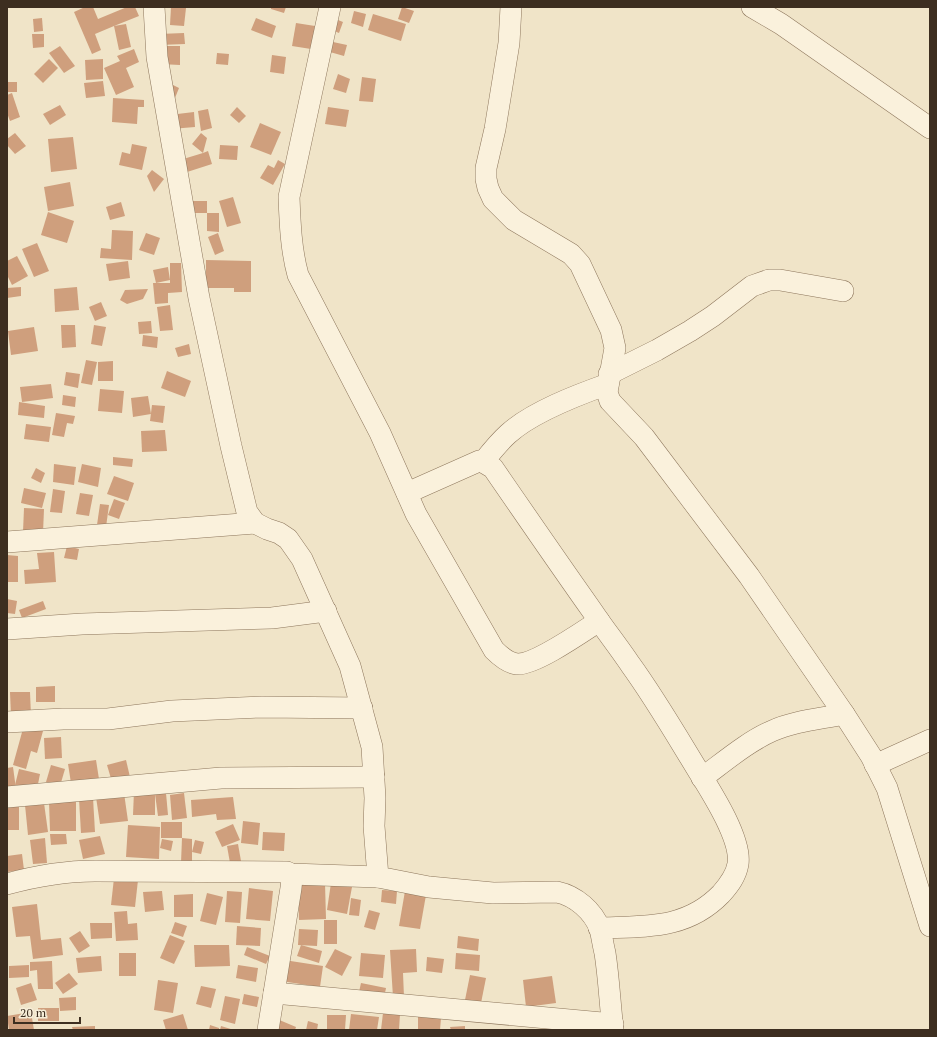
<svg xmlns="http://www.w3.org/2000/svg" width="937" height="1037" viewBox="0 0 937 1037" font-family="'PT Serif',serif">
<rect width="100%" height="100%" fill="#f0e4c8"/>
<g fill="#cf9f7d">
<polygon points="85,7 93,7 98,19 127,7 135,7 139,16 114,26 126,24 131,47 119,50 114,26 95,34 101,50 92,54 74,12"/>
<polygon points="171,7 186,8 184,26 170,25"/>
<polygon points="271,7 286,7 284,13 271,9"/>
<polygon points="402,7 414,11 409,23 398,19"/>
<polygon points="354,11 366,14 363,27 351,23"/>
<polygon points="373,14 406,24 401,41 368,30"/>
<polygon points="42,18 43,31 34,32 33,19"/>
<polygon points="256,18 276,26 272,38 251,30"/>
<polygon points="333,18 343,22 339,33 329,29"/>
<polygon points="296,23 315,26 311,49 292,46"/>
<polygon points="184,33 185,44 159,45 159,34"/>
<polygon points="32,34 44,34 44,47 33,48"/>
<polygon points="333,42 347,45 344,56 330,52"/>
<polygon points="60,46 75,66 64,73 49,53"/>
<polygon points="160,46 180,46 180,65 160,64"/>
<polygon points="134,49 139,62 126,68 134,87 116,95 104,68 120,61 117,56"/>
<polygon points="217,53 229,54 228,65 216,64"/>
<polygon points="272,55 286,57 284,74 270,72"/>
<polygon points="49,59 58,68 43,83 34,74"/>
<polygon points="103,59 103,79 86,80 85,60"/>
<polygon points="338,74 350,79 346,93 333,89"/>
<polygon points="362,77 376,79 373,102 359,101"/>
<polygon points="103,81 105,96 86,98 84,83"/>
<rect x="7" y="82" width="10" height="10"/>
<polygon points="169,83 179,88 175,98"/>
<polygon points="12,93 20,117 10,121 7,113 7,95"/>
<polygon points="113,98 144,100 144,107 138,107 137,124 112,122"/>
<polygon points="60,105 66,115 50,125 43,114"/>
<polygon points="237,107 246,116 239,123 230,115"/>
<polygon points="328,107 349,110 346,127 325,124"/>
<polygon points="208,109 212,128 201,131 198,111"/>
<polygon points="194,112 195,127 171,129 169,115"/>
<polygon points="260,123 281,132 271,155 250,147"/>
<polygon points="15,133 26,146 15,154 7,145 7,139"/>
<polygon points="201,133 207,138 203,153 208,151 212,164 184,173 180,160 203,153 192,144"/>
<polygon points="73,137 77,169 51,172 48,139"/>
<polygon points="132,144 147,147 142,170 119,165 122,152 130,154"/>
<polygon points="220,145 238,146 237,160 219,159"/>
<polygon points="278,160 285,164 273,185 260,178 268,165 274,168"/>
<polygon points="152,170 164,179 154,192 147,176"/>
<polygon points="70,182 74,206 48,211 44,187"/>
<polygon points="233,197 241,223 227,227 219,201"/>
<rect x="188" y="201" width="19" height="12"/>
<polygon points="121,202 125,216 110,220 106,207"/>
<polygon points="48,212 74,221 67,243 41,235"/>
<polygon points="207,213 219,213 219,232 207,231"/>
<polygon points="112,230 133,231 132,260 100,258 101,248 111,249"/>
<polygon points="146,233 160,238 154,255 139,250"/>
<polygon points="218,233 224,251 215,255 208,237"/>
<polygon points="37,243 49,271 34,277 22,249"/>
<polygon points="17,256 28,276 12,285 7,275 7,261"/>
<polygon points="206,260 251,261 251,292 234,292 234,288 206,288"/>
<polygon points="128,261 130,278 109,281 106,264"/>
<polygon points="170,263 181,263 182,292 168,293 168,303 155,304 153,283 170,283"/>
<polygon points="168,267 170,280 156,283 153,270"/>
<polygon points="21,287 21,296 7,298 7,288"/>
<polygon points="77,287 79,310 55,312 54,289"/>
<polygon points="148,289 143,299 127,304 120,300 125,290"/>
<polygon points="101,302 107,316 95,321 89,307"/>
<polygon points="170,305 173,330 160,331 157,307"/>
<polygon points="151,321 152,333 139,334 138,322"/>
<polygon points="61,325 75,325 76,347 62,348"/>
<polygon points="94,325 106,327 102,346 91,344"/>
<polygon points="34,327 38,351 11,355 8,331"/>
<polygon points="143,335 158,337 157,348 142,346"/>
<polygon points="189,344 191,354 178,357 175,348"/>
<polygon points="86,360 97,362 92,385 81,383"/>
<polygon points="113,361 113,381 98,381 98,362"/>
<polygon points="167,371 191,381 185,397 161,388"/>
<polygon points="66,372 80,374 78,388 64,385"/>
<polygon points="51,384 53,398 22,402 20,387"/>
<polygon points="100,389 124,391 122,413 98,411"/>
<polygon points="63,395 76,397 75,407 62,405"/>
<polygon points="148,396 151,414 133,417 131,398"/>
<polygon points="19,402 45,406 44,418 18,415"/>
<polygon points="152,405 165,406 163,423 150,421"/>
<polygon points="56,413 75,416 73,424 67,423 64,437 52,435"/>
<polygon points="26,424 51,427 49,442 24,439"/>
<polygon points="165,430 167,451 142,452 141,431"/>
<polygon points="113,457 133,459 132,467 113,465"/>
<polygon points="54,464 76,467 74,485 53,482"/>
<polygon points="82,464 101,468 98,487 78,482"/>
<polygon points="36,468 45,473 41,483 31,478"/>
<polygon points="114,476 134,483 128,501 107,494"/>
<polygon points="24,488 46,493 42,508 21,503"/>
<polygon points="53,489 65,491 62,513 50,512"/>
<polygon points="80,493 93,495 89,516 76,514"/>
<polygon points="114,499 125,503 119,519 108,515"/>
<polygon points="100,504 109,505 106,527 97,525"/>
<polygon points="24,508 44,509 43,533 23,532"/>
<polygon points="67,546 79,549 77,560 64,558"/>
<polygon points="54,552 56,582 25,584 24,570 39,569 37,553"/>
<polygon points="7,555 18,556 18,582 7,582"/>
<polygon points="7,599 17,601 15,614 7,613"/>
<polygon points="43,601 46,609 22,618 19,610"/>
<polygon points="55,686 55,702 36,702 36,687"/>
<polygon points="10,692 30,692 31,716 11,716"/>
<polygon points="24,725 43,731 37,753 31,751 26,769 13,765"/>
<polygon points="61,737 62,758 45,759 44,738"/>
<polygon points="96,760 99,779 71,783 68,764"/>
<polygon points="126,760 130,777 112,782 107,765"/>
<polygon points="51,765 65,769 60,786 46,782"/>
<polygon points="13,767 16,789 7,790 7,768"/>
<polygon points="19,769 40,774 37,789 15,785"/>
<polygon points="134,791 155,791 155,815 133,815"/>
<polygon points="124,793 128,821 100,824 96,797"/>
<polygon points="166,793 168,815 158,816 155,794"/>
<polygon points="184,793 187,818 172,820 170,795"/>
<polygon points="233,797 236,819 217,820 216,814 192,817 191,800"/>
<polygon points="93,798 95,832 81,833 79,799"/>
<polygon points="76,800 76,831 50,831 49,801"/>
<polygon points="44,803 48,832 28,835 25,805"/>
<rect x="7" y="807" width="12" height="23"/>
<polygon points="243,821 260,823 258,845 241,843"/>
<rect x="161" y="822" width="21" height="16"/>
<polygon points="233,824 240,840 222,847 215,832"/>
<polygon points="128,825 160,827 159,859 126,857"/>
<polygon points="263,832 285,833 284,851 262,850"/>
<polygon points="50,834 66,834 67,844 51,845"/>
<polygon points="100,836 105,854 83,859 79,840"/>
<polygon points="45,838 47,863 33,864 30,840"/>
<polygon points="182,838 192,839 192,863 181,863"/>
<polygon points="162,839 173,841 171,851 160,848"/>
<polygon points="195,840 204,842 201,854 192,852"/>
<polygon points="238,844 241,861 230,863 227,846"/>
<polygon points="22,854 24,870 7,872 7,856"/>
<polygon points="114,878 138,880 135,907 111,905"/>
<polygon points="325,883 326,919 299,920 298,884"/>
<polygon points="331,883 352,887 347,914 327,910"/>
<polygon points="249,888 273,891 270,921 246,919"/>
<polygon points="382,890 397,891 396,904 381,902"/>
<polygon points="162,891 164,910 145,912 143,892"/>
<polygon points="227,891 242,892 240,923 225,922"/>
<polygon points="405,891 426,895 420,929 399,926"/>
<polygon points="207,893 223,897 216,925 200,921"/>
<polygon points="193,894 193,917 174,917 174,895"/>
<polygon points="351,898 361,900 359,916 349,915"/>
<polygon points="37,904 41,940 61,938 63,955 33,959 30,936 16,937 12,907"/>
<polygon points="369,910 380,913 375,930 364,927"/>
<polygon points="127,911 128,924 137,923 138,940 116,941 114,912"/>
<rect x="324" y="920" width="13" height="24"/>
<polygon points="175,922 187,926 183,937 171,933"/>
<polygon points="90,923 112,923 112,938 91,939"/>
<polygon points="237,926 261,928 260,946 236,945"/>
<polygon points="299,929 318,930 317,946 298,945"/>
<polygon points="80,931 90,946 79,953 69,938"/>
<polygon points="170,935 185,941 174,964 160,958"/>
<polygon points="458,936 479,939 478,951 457,948"/>
<polygon points="194,945 229,945 230,966 195,967"/>
<polygon points="301,945 322,951 319,963 297,956"/>
<polygon points="247,947 270,956 266,964 244,955"/>
<polygon points="335,949 352,957 342,976 325,967"/>
<polygon points="416,949 417,972 403,973 404,997 393,997 390,950"/>
<rect x="119" y="953" width="17" height="23"/>
<polygon points="361,953 385,955 383,978 359,976"/>
<polygon points="456,953 480,955 479,971 455,969"/>
<polygon points="101,956 102,971 78,973 76,958"/>
<polygon points="427,957 444,959 442,973 426,971"/>
<polygon points="284,960 323,966 320,987 281,981"/>
<polygon points="52,961 53,989 38,989 37,970 30,971 30,962"/>
<polygon points="29,965 29,977 9,978 9,966"/>
<polygon points="238,965 258,968 256,982 236,978"/>
<polygon points="69,973 78,984 63,994 55,983"/>
<polygon points="470,975 486,978 481,1003 465,1000"/>
<polygon points="552,976 556,1003 526,1007 523,980"/>
<polygon points="158,980 178,983 173,1013 154,1010"/>
<polygon points="31,983 37,1000 21,1005 16,988"/>
<polygon points="361,983 386,988 384,998 359,992"/>
<polygon points="201,986 216,989 211,1008 196,1004"/>
<polygon points="244,994 259,997 257,1007 242,1004"/>
<polygon points="225,996 240,999 235,1024 220,1020"/>
<polygon points="76,997 76,1010 60,1011 59,998"/>
<rect x="38" y="1008" width="21" height="13"/>
<polygon points="31,1012 34,1030 9,1030 7,1016"/>
<polygon points="383,1013 400,1014 399,1030 381,1030"/>
<polygon points="183,1014 188,1030 166,1030 163,1020"/>
<polygon points="351,1014 379,1017 377,1030 349,1030"/>
<polygon points="327,1015 346,1015 345,1030 327,1030"/>
<polygon points="418,1017 441,1018 440,1030 418,1030"/>
<polygon points="277,1019 296,1027 295,1030 273,1030"/>
<polygon points="308,1021 318,1024 317,1030 306,1030"/>
<polygon points="210,1025 219,1028 219,1030 209,1030"/>
<polygon points="95,1026 95,1030 73,1030 72,1027"/>
<polygon points="221,1026 234,1030 220,1030"/>
<polygon points="465,1026 465,1030 451,1030 450,1027"/>
</g>
<g fill="none" stroke-linecap="round" stroke-linejoin="round">
<defs>
<g id="street">
<path d="M154,7L157,57L199,298L231,446L247,512L255,523L267,529L279,533L288,539L302,559L350,666L372,747L375,798L374,826L378,877L429,887L493,893L557,892C576,896 593,911 600,929C602,937 603,945 605,953C609,979 610,1005 613,1030"/>
<path d="M330,7L289,197C290,223 291,250 298,275L380,433L416,514L494,650C500,656 508,663 517,664C535,665 582,632 599,621"/>
<polyline points="511,7 509,43 495,129 486,168 486,179 488,188 493,199 514,220 571,254 580,264 611,330 615,348 607,392 610,401 644,437 749,576 844,714 871,756 887,788 930,926"/>
<polyline points="752,7 781,24 930,128"/>
<polyline points="609,374 657,350 690,331 713,316 752,286 769,280 780,280 843,291"/>
<path d="M483,462C491,452 499,442 508,434C532,412 577,395 608,384"/>
<path d="M407,493L479,461L483,462L493,468C526,516 559,564 593,612C605,630 618,646 630,664C654,697 675,733 697,769C710,790 742,839 738,864C736,876 729,885 721,894C686,930 645,926 599,928"/>
<polyline points="7,542 255,523"/>
<polyline points="7,629 82,624 272,618 326,611"/>
<polyline points="7,722 63,719 108,719 172,711 262,707 362,708"/>
<polyline points="875,765 930,740"/>
<path d="M702,778C724,762 747,742 772,731C794,721 820,719 844,714"/>
<polyline points="7,797 221,778 374,777"/>
<path d="M7,884C36,876 65,871 95,871L287,872L291,874L378,877"/>
<polyline points="274,993 613,1024"/>
<polyline points="268,1030 291,888 292,878 291,874"/>
</g>
</defs>
<use href="#street" stroke="#8d765c" stroke-width="22"/>
<use href="#street" stroke="#faf1dc" stroke-width="21"/>
</g>
<rect width="937" height="1037" fill="none" stroke="#3d2e20" stroke-width="16"/>
<path d="M14 1017v6h66v-6" fill="none" stroke="#3d2e20" stroke-width="2"/>
<text x="20" y="1017" font-size="12" fill="#3d2e20" stroke="#f7eed8" stroke-width="3" paint-order="stroke">20 m</text>
</svg>
